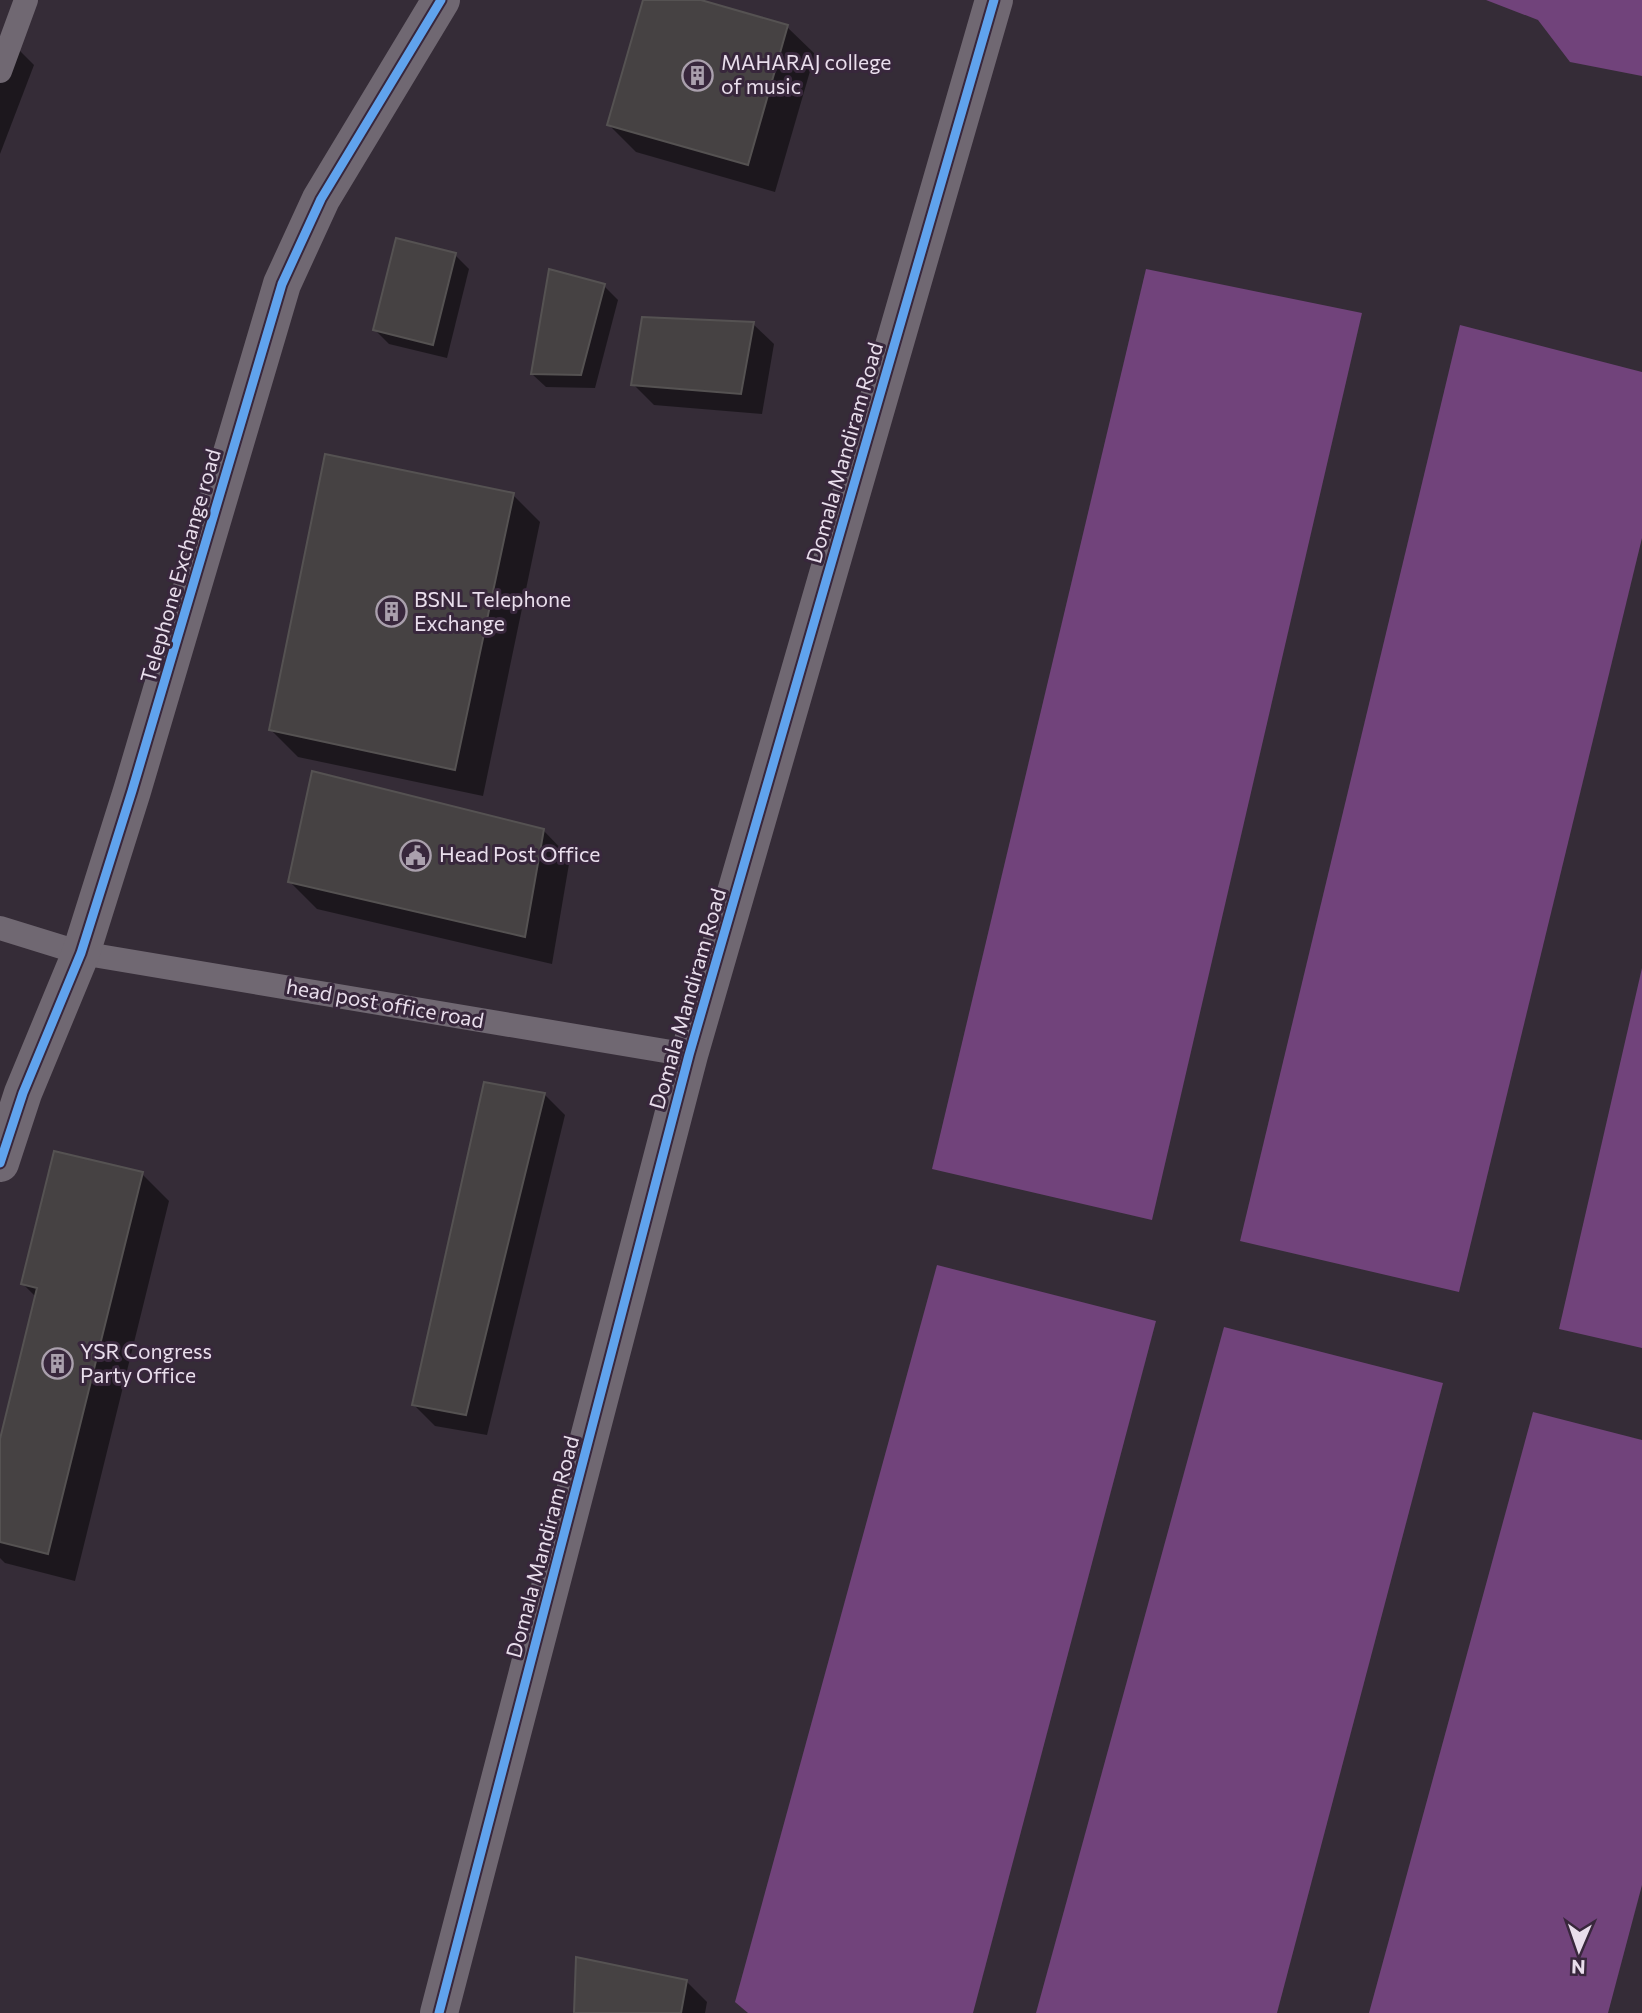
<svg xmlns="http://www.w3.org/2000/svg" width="1642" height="2013" viewBox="0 0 1642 2013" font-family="Commissioner,sans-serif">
<rect width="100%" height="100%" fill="#352c37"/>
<g fill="#71437b">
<polygon points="1486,0 1642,0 1642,76 1570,62 1538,20"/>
<polygon points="1146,269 1362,313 1152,1220 932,1169"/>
<polygon points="1460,325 1642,372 1642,538 1459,1292 1240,1241"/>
<polygon points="1642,968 1642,1348 1559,1329"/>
<polygon points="937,1265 1156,1321 973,2013 748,2013 735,2002"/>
<polygon points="1224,1327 1443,1383 1277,2013 1036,2013"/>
<polygon points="1533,1412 1642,1440 1642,1885 1608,2013 1369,2013"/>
</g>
<g fill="#0007">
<polygon points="645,0 695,0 787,27 815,54 775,192 636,152 609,125"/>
<polygon points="0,35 7,38 34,65 0,154"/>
<polygon points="455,255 469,269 447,358 389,344 375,330"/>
<polygon points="604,286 618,300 595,388 546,387 532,374"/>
<polygon points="753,324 774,344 762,414 654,405 633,384"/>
<polygon points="513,495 540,522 483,796 298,757 271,730"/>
<polygon points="543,830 570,858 552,964 317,909 289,881"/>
<polygon points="545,1095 565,1115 487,1435 435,1426 414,1405"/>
<polygon points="142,1174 169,1201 75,1581 5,1563 0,1558 0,1447 37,1298 23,1284"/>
<polygon points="686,1981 707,2002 705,2013 576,2013"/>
</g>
<g fill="#464243" stroke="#555252" stroke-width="2">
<polygon points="643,0 701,0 788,25 748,165 607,125"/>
<polygon points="396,238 456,253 433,345 373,330"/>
<polygon points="549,269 605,284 581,375 531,374"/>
<polygon points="642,317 754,322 741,394 631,385"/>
<polygon points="325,454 514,493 455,770 269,730"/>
<polygon points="312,771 544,829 525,937 288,882"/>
<polygon points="484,1082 545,1093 466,1415 412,1405"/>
<polygon points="54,1151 143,1172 48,1554 0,1542 0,1439 37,1288 21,1284"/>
<polygon points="576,1957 687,1980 681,2013 574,2013"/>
</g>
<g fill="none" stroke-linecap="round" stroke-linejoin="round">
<g stroke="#706872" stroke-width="24">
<polyline points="0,71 26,0"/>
<polyline points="0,928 81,953 689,1055"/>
</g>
<g stroke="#706872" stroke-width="38">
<polyline points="0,1163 23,1093 81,953 132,791 282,284 321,199 441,0"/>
<polyline points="439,2013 689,1055 994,0"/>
</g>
<defs>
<g id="cycleway">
<polyline points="0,1163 23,1093 81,953 132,791 282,284 321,199 441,0"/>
<polyline points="439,2013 689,1055 994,0"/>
</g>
</defs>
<use href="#cycleway" stroke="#38273c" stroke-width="13"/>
<use href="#cycleway" stroke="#60a3ed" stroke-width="9"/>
</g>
<defs>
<symbol id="building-ring" viewBox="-11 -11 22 22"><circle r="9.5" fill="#38273c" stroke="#aaa0ad" stroke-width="1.5"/><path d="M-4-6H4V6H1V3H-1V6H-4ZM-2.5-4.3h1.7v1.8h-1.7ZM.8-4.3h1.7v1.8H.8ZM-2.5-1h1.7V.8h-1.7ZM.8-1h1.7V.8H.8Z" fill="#aaa0ad"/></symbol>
<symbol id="civic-ring" viewBox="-11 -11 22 22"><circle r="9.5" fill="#38273c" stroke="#aaa0ad" stroke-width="1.5"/><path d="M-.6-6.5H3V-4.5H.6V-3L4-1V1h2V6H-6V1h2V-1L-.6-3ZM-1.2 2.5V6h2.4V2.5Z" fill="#aaa0ad"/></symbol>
</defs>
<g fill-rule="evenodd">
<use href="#building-ring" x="680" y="58" width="35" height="35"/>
<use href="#building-ring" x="374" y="594" width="35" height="35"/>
<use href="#civic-ring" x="398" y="838" width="35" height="35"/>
<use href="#building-ring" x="40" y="1346" width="35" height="35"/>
</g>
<g text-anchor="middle" stroke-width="6" stroke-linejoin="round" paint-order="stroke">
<g font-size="21" fill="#e9deec" stroke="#38273c" text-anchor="start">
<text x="721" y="70">MAHARAJ college<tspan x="721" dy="24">of music</tspan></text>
<text x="414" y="607">BSNL Telephone<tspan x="414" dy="24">Exchange</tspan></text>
<text x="439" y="862">Head Post Office</text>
<text x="80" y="1359">YSR Congress<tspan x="80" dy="24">Party Office</tspan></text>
</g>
<g font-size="21" fill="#e9deec" stroke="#38273c">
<text transform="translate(845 453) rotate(-74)" y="7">Domala Mandiram Road</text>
<text transform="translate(181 566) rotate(-74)" y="7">Telephone Exchange road</text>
<text transform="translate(688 999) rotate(-74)" y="7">Domala Mandiram Road</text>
<text transform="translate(385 1004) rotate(10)" y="7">head post office road</text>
<text transform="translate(543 1547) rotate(-75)" y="7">Domala Mandiram Road</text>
</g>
</g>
<g transform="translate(1579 1950) rotate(182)" stroke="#38273c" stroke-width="5" paint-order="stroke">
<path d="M0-5L12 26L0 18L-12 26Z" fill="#e9deec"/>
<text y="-10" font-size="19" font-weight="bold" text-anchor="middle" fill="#e9deec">N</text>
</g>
</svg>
